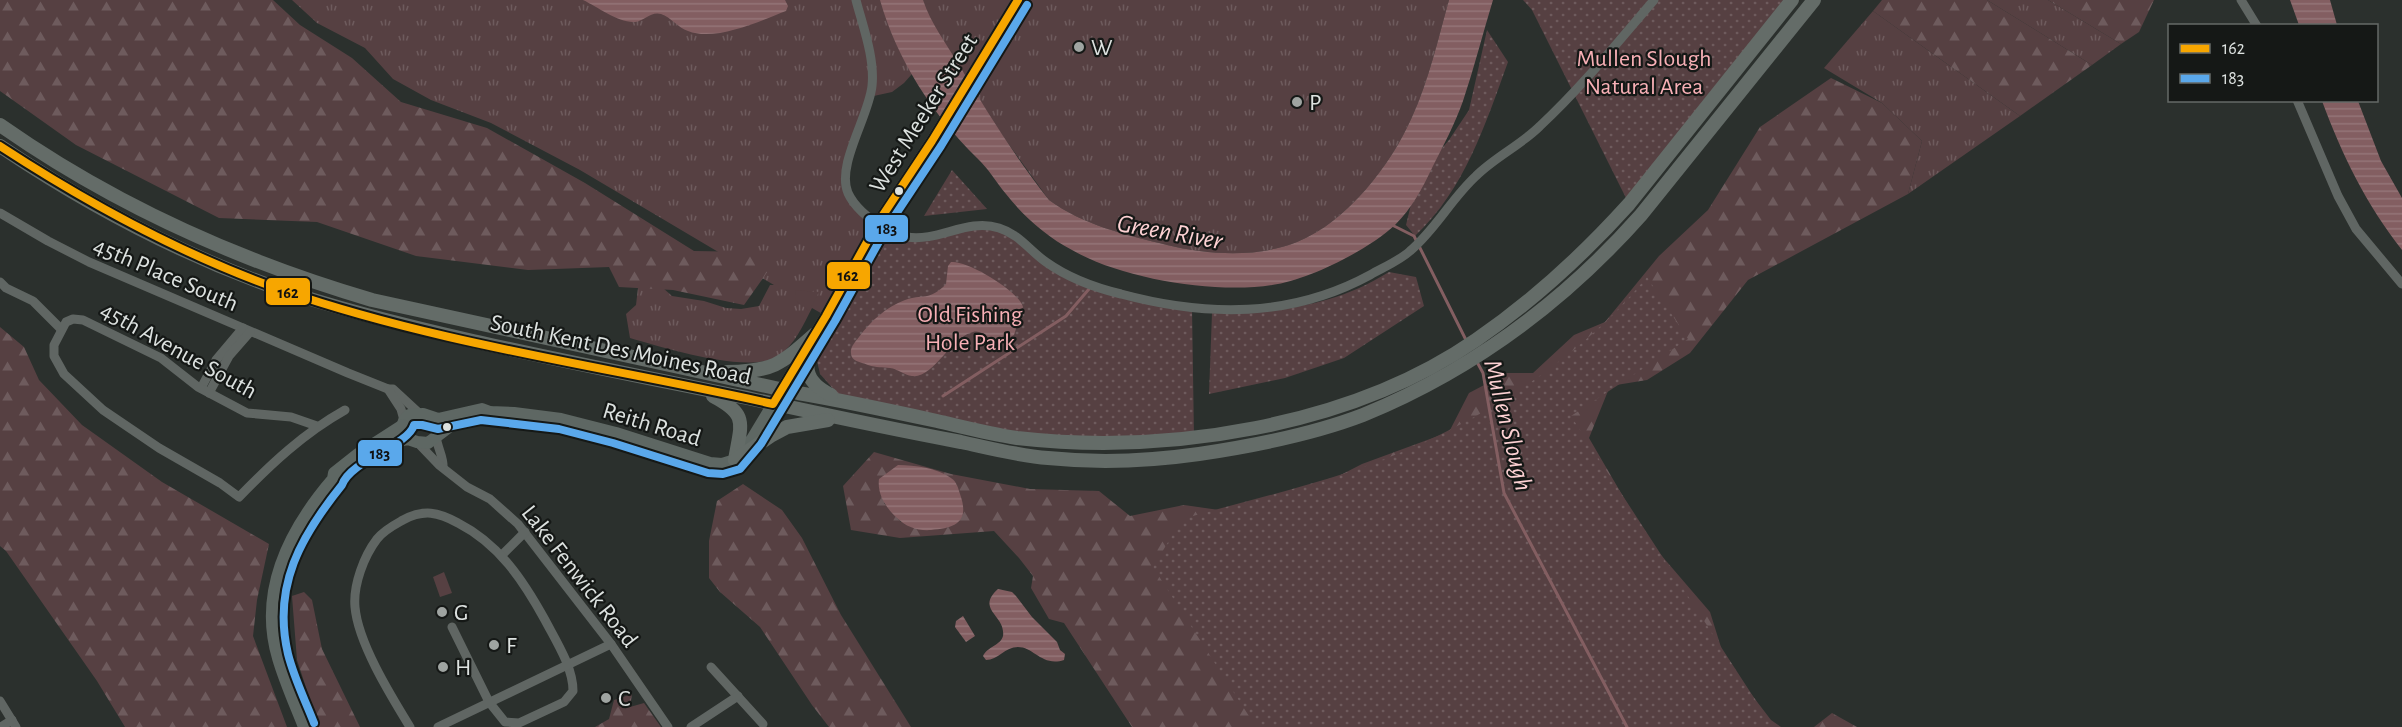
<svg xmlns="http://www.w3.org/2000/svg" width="2402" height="727" viewBox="0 0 2402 727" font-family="'Alegreya Sans',sans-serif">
<defs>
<pattern id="grass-tufts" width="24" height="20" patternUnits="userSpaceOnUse" patternTransform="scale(1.5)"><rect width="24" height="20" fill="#564042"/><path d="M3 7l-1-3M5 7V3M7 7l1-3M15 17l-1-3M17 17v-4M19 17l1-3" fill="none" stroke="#6e5b5d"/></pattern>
<pattern id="forest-firs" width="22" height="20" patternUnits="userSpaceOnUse" patternTransform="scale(1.5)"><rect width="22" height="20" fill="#564042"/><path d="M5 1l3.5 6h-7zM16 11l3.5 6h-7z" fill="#6e5b5d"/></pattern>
<pattern id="park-dots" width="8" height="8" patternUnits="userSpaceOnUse" patternTransform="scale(1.5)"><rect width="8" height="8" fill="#564042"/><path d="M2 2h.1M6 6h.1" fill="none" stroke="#6e5b5d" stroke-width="1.8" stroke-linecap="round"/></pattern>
<pattern id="water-rules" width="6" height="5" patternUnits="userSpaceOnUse" patternTransform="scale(1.5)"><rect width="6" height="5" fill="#835e61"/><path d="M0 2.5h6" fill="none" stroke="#947577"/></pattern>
</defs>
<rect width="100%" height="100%" fill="#2b302d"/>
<g fill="url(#grass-tufts)">
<path d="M292,0H1449C1438,39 1429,80 1412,117C1391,165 1347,222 1297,242C1257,258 1209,255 1167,245C1126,235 1083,225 1049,200L989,117L942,40L904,83L892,92L869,97L849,162V195L877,224L826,316L812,308C803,325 795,345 778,356C749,375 662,347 630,338L626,314L636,305L638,288H663L672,296L704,301L726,308L741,309L759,306L770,285H774L580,170L491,123L431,100L393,79L365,48L317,23Z"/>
<polygon points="1987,0 2048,0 2121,44 2092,65"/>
<polygon points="1873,11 2020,116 1908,194 1922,141 1882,103 1824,68"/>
</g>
<g fill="url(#forest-firs)" fill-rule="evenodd">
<polygon points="0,0 273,0 300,25 352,58 401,102 487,128 585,183 694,251 752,252 768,271 744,305 673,290 619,287 609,267 528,270 416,256 317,222 219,218 76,145 0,91"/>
<polygon points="1882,0 1987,0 2092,65 2020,116 1873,11"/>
<polygon points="2048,0 2154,0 2139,32 2121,44"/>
<path d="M1831,78L1882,103L1922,141L1908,194L1748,280L1690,353L1647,380L1610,386L1589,438L1649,541L1710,612L1725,660L1771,720L1781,727H1132L1064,623L1049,619L1031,588L1033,576L1019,558L994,531L900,538L851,530L843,486L874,452L951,474L1030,489L1099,491L1130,516L1184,505L1261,516L1362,464L1449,432L1469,393L1507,373H1533L1574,335L1605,322L1659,256L1708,210L1760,127ZM940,473L952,479L957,485L901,522L884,503Z"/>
<polygon points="0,327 24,347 39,380 82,425 162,482 269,544 257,600 253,636 287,727 125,727 97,681 6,551 0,546"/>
<polygon points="743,484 782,510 802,538 841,615 911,727 829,727 812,705 760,627 720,592 709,578 709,541 717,501"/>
<polygon points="304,592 312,600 322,649 360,727 319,727 297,660 292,596"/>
<polygon points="632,694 630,707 644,703 661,727 595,727 609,719 614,700"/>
<polygon points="1832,713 1857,727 1814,727"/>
</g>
<g fill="url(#park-dots)">
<polygon points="1523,0 1792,0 1629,204 1532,10"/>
<path d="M1487,30L1508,62C1485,125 1465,189 1415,236L1406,225L1413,196L1437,154L1449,140L1469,110Z"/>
<polygon points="952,170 987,209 924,216"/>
<polygon points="877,224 903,236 993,226 1078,279 1192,308 1194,438 1053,440 844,401 820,374 817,361 839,325 826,316"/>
<path d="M1389,272L1416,277L1424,306L1344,358L1285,378L1209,394L1212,313C1280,310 1329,309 1389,272Z"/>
<path d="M1647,277L1688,339L1571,416L1773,727H1256L1153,567L1182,519C1238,503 1294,490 1349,472C1463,433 1570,370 1647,277Z"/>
</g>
<g fill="#564042">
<polygon points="795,290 819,292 809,311 796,301"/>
<polygon points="444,572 452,593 440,597 433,577"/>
</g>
<g fill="url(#water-rules)">
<path d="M583,0H785L788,6L786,11C760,21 715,42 688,31C678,28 671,17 661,14C651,11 644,21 635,22C618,23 598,7 583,0Z"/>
<path d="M880,0H923C931,24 946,43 959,65C987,112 1015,157 1049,200C1083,225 1126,235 1167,245C1209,255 1257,258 1297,242C1347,222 1391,165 1412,117C1429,80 1438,39 1449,0H1493C1483,33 1474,68 1463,101C1455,124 1443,146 1432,168C1422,189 1412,208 1395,225C1368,250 1309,280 1272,285C1215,294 1122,279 1072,250C1047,237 1023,216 1006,194C996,182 988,168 977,158C933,115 897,60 880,0Z"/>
<polygon points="2290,0 2330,0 2337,25 2299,25"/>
<path d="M2322,101H2358L2381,161L2402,198V250C2366,204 2342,155 2322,101Z"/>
<path d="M951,262C967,260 1019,291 1023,307L1014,335L997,344C990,340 982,329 973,332C951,337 933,379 912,376C904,375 898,369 890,368C882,367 877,368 868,365C862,362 851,362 851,353C850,347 856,341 859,337C871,321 886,307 905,300C922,294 930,301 946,284L948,266Z"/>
<path d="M898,465C915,465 937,468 951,478C957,482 958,488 960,494C970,522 956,528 931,530C918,531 906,527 897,518C886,508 877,494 879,479Z"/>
<path d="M998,589L1012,592L1016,596L1032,617L1057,642L1060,650L1065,654L1064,660C1042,667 1034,647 1018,647C1005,647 998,660 986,660L983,656C987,647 1001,645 1003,636C1006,615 975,610 998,589Z"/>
<polygon points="963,616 975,636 966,642 955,627 956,621"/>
</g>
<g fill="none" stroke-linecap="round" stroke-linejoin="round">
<g stroke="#835e61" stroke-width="3">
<polyline points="1392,225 1414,236 1467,342"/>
<polyline points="1477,362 1483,373 1504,493 1627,727"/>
<polyline points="943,396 1066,316 1089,289"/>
</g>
<g stroke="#606663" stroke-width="9">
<path d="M856,0C863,27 875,58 872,86C869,116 836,165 848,193C854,206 868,219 881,225C889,230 898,236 907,237C939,242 967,218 999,228C1019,234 1030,251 1046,262C1067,277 1096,288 1121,294C1207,317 1291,318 1370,275C1384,267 1399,261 1410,251C1436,229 1451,199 1476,176C1495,157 1521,145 1540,126C1582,87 1617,43 1654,0"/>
<polyline points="2241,0 2257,26"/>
<polyline points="2297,100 2338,196 2356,229 2402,284"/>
<polyline points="0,213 48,241 89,262 348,373 388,389 393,389 419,413"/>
<polyline points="0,282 6,288 33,301 61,329"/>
<polyline points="201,388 216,360 243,328"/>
<polyline points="388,389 401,409 404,420"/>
<polyline points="209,393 229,356 250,332"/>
<path d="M317,426L291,417L247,413L198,387L161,358L83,320L73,319L66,322L54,345V356L64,374L103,410L159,448L220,483L239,497C271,464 304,433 345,410"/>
<path d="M436,436C437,447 444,458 443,467"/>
<polyline points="417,442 439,465 467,487 490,499 518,524 611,644 668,727"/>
<polyline points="502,555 525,532"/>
<polyline points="711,667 763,724"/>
<polyline points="0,701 16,727"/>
<polyline points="1,727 12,720"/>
<path d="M410,727C391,696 358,643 355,607C353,585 364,556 377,539C384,530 394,525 403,520C424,509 438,512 458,523C499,544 523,580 545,620C556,641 573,667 573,691L564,702L519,723L505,722L489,702L452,627"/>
<polyline points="438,727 611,644"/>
<polyline points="691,727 738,696"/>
</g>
<g stroke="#5e6763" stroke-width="12">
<path d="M408,439C402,431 400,422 409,415L423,414L438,419L482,409L490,412L514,413L561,419L616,433L710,463L722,464L735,460L752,439L826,316L877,224L932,141L1018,0"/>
<polyline points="337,479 381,448 397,441 408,439 417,442 428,443 453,424 485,417 490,412"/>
<path d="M304,727C295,704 285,682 278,658C258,591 290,529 333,479L334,473L358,454L403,425"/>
</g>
<g stroke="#646c68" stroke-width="14">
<path d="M0,125C114,205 239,261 372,300L798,393C845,401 891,411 937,421C963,427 990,434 1017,438C1167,455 1350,427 1476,340C1533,301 1583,255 1629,204L1792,0"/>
<path d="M0,146C86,204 178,253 276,288C341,310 407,326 473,341C566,362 659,380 752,399C821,414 891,429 961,442C989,448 1019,456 1048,458C1097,463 1150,461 1199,454C1253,446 1311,435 1363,415C1473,370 1563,303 1641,215L1814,0"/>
<path d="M814,337C805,365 801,380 831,395"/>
<path d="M727,372C774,371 780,365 815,334"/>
<path d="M713,396C749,415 741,423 735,460"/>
<polyline points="735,460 772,435 787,427 828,420"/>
</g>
<defs>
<path id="bus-1" d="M0,146C89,204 182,255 282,290C441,345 610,367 773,404L826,316L877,224L932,141L1018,0"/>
<path id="bus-2" d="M314,723C305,700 294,678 288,654C272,586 301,536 342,485C351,460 408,446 414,425H422L438,429L481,420L559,429L613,443L708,473L723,474L740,469L761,444L835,321L886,229L941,146L1027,5"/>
</defs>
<use href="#bus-1" stroke="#151816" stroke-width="12"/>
<use href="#bus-2" stroke="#151816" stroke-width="12"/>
<use href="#bus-1" stroke="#f7a600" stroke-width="8"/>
<use href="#bus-2" stroke="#5aa8eb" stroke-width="8"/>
</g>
<g fill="#9fa4a1" stroke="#151816" stroke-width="2">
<circle cx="1079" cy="47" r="6"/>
<circle cx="1297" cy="102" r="6"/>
<circle cx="442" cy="612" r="6"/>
<circle cx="494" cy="645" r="6"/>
<circle cx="443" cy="667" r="6"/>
<circle cx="606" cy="698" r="6"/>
</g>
<g fill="#dde2e0" stroke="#151816" stroke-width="2">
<circle cx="899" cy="191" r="5"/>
<circle cx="447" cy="427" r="5"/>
</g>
<g text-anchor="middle" stroke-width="4.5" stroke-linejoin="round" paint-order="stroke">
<g font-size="24" fill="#dde2e0" stroke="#151816" text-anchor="start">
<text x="1091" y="55">W</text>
<text x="1309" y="110">P</text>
<text x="454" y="620">G</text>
<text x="506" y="653">F</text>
<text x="455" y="675">H</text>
<text x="618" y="706">C</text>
</g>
<g font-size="24" fill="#f8b0b6" stroke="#151816">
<text x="1644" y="66">Mullen Slough<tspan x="1644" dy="28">Natural Area</tspan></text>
<text x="970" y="322">Old Fishing<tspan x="970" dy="28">Hole Park</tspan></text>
</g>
<g font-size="24" fill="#dde2e0" stroke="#151816">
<text transform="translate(923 113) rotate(-58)" y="8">West Meeker Street</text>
<text transform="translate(166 274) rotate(23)" y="8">45th Place South</text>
<text transform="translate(621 349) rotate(12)" y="8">South Kent Des Moines Road</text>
<text transform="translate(179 350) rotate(29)" y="8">45th Avenue South</text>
<text transform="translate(652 424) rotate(17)" y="8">Reith Road</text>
<text transform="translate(580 576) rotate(52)" y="8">Lake Fenwick Road</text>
</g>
<g font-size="26" font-style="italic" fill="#fed2d4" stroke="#151816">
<text transform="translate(1170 231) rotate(10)" y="9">Green River</text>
<text transform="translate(1509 425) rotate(76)" y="9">Mullen Slough</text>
</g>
</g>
<g stroke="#151816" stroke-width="2">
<rect x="864" y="214" width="45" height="29" rx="6" fill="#5aa8eb"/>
<rect x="826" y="261" width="45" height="29" rx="6" fill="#f7a600"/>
<rect x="265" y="277" width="46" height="29" rx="6" fill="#f7a600"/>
<rect x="357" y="439" width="46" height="28" rx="6" fill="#5aa8eb"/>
</g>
<g font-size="16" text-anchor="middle" font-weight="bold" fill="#111">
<text x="887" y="234">183</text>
<text x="848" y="281">162</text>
<text x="288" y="298">162</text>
<text x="380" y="459">183</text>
</g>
<rect x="2168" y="24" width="210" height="78" fill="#151816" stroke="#656967" stroke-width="1.5"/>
<rect x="2180" y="44" width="30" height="9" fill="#f7a600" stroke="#656967" stroke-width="1.5"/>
<text x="2222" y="54" font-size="18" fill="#dde2e0">162</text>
<rect x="2180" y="74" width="30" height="9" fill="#5aa8eb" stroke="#656967" stroke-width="1.5"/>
<text x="2222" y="84" font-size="18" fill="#dde2e0">183</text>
</svg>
